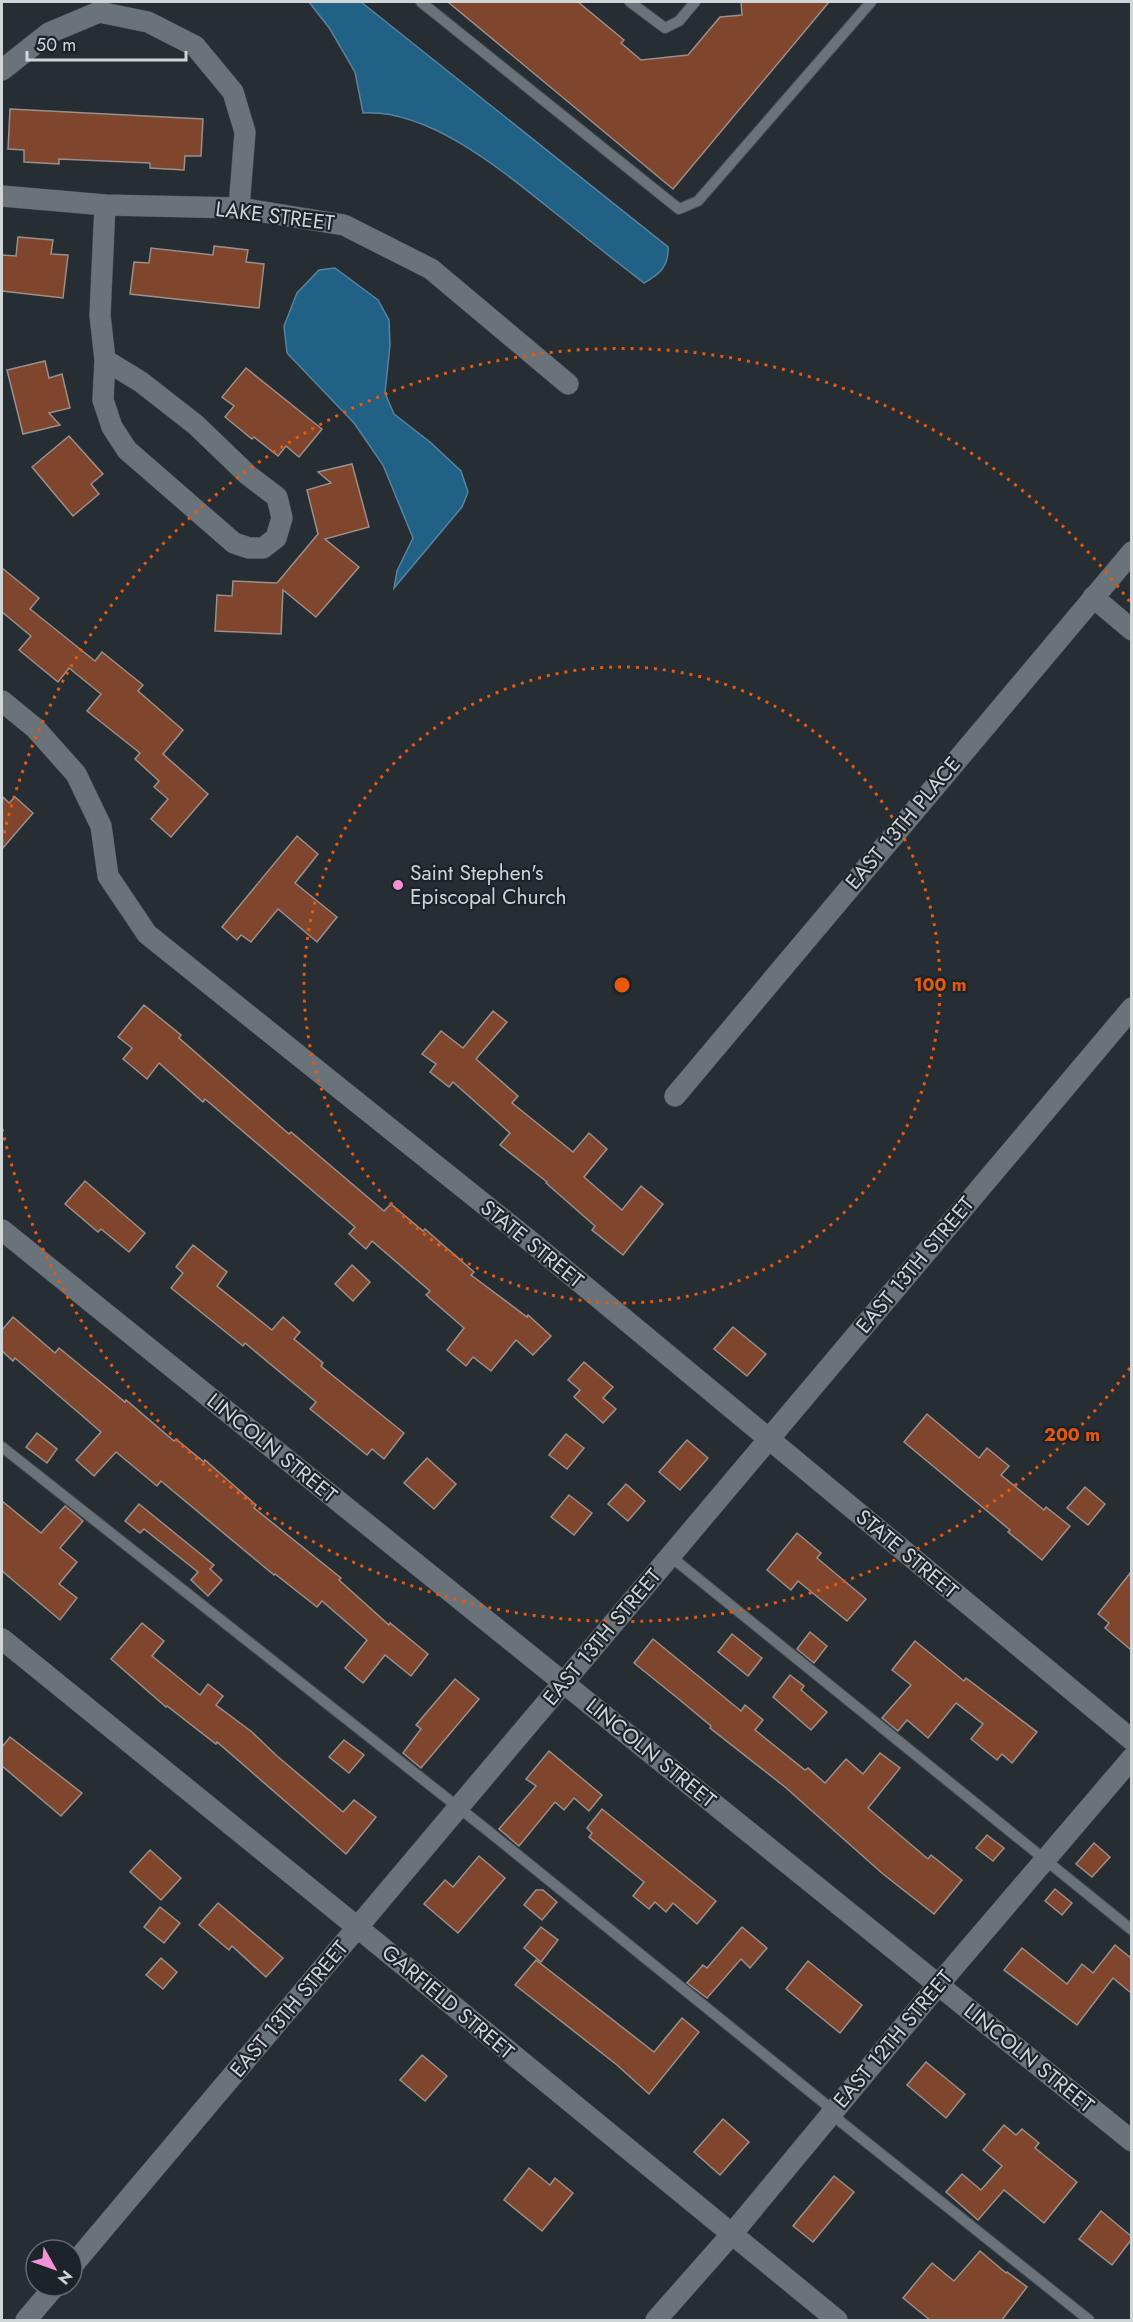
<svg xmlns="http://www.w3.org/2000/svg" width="1133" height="2322" viewBox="0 0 1133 2322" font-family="Jost,sans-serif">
<rect width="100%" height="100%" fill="#262d33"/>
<g fill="#216186" stroke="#56849f" stroke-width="1.5">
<path d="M309,2H361L668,247C669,266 660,274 644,283C614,260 584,236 554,212C504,172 430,109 363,113L355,72L330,29Z"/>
<polygon points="335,268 378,300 389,320 390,345 385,393 394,414 430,442 461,471 468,492 462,507 394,588 397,571 413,538 383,465 354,423 287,353 284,326 297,293 319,270"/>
</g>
<g fill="#7f462d" stroke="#9a8f8b" stroke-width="1.5">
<polygon points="448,2 578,2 624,40 621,43 641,60 688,55 720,17 742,15 741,2 829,2 673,189"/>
<polygon points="10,109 203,119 201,156 185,156 184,170 150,168 150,163 59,159 59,164 24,162 24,150 8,149"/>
<polygon points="18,237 53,240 51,254 68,255 63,298 2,291 2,255 16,256"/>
<polygon points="214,246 248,250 246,262 264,264 259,308 130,294 134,262 149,263 151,248 213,255"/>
<polygon points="45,361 49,378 62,374 70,408 49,413 60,425 23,434 7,370"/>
<polygon points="246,368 322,429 299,457 286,446 278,456 254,437 252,439 225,417 234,406 222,397"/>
<polygon points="69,436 103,474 91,484 99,494 73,516 32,467"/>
<polygon points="352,464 369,527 325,539 359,567 316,617 283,590 281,634 215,631 217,595 232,596 233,581 277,583 318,534 307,490 331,483 318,472"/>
<polygon points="2,568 39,598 30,609 95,661 102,652 143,685 138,691 183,730 163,754 208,794 171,837 151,819 168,799 154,787 159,781 135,759 140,753 87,711 101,694 69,668 58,682 19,650 31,636 2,612"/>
<polygon points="2,796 9,803 15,797 33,813 2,849"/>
<polygon points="297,836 318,854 295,883 337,917 317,942 278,909 251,942 241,935 237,940 222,927"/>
<polygon points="144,1005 181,1035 179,1038 289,1134 291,1132 384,1211 391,1204 423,1231 425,1229 474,1272 471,1275 527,1317 528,1315 551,1336 533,1355 516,1340 491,1371 473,1357 466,1366 447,1350 464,1328 426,1295 430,1291 372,1241 366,1249 349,1234 355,1227 205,1099 203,1102 159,1063 147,1079 123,1059 132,1048 118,1037"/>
<polygon points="493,1011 507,1022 476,1059 518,1096 512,1103 573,1152 589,1133 607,1149 584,1177 622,1210 641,1186 663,1204 623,1255 592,1230 595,1226 546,1183 547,1182 500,1145 510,1133 453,1082 449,1087 430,1072 436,1064 422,1054 441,1031 463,1048"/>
<polygon points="85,1181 145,1233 129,1252 101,1229 98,1232 65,1204"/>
<polygon points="193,1245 227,1272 217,1286 272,1330 283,1317 300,1332 294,1339 323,1363 321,1366 404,1433 384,1459 372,1449 367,1455 310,1409 316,1402 245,1343 243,1346 171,1288 183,1273 176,1267"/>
<polygon points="352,1265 370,1282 353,1301 335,1284"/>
<polygon points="13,1317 55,1353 59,1348 125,1402 126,1400 174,1441 176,1439 204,1462 205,1460 256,1505 254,1508 341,1578 339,1580 389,1625 390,1623 428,1654 411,1676 385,1655 363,1683 345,1668 367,1640 322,1601 317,1607 275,1574 274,1575 161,1481 157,1486 116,1452 94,1476 76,1460 101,1432 15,1358 13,1361 2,1351 2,1330"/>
<polygon points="733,1327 766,1354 747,1376 714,1349"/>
<polygon points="584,1362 613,1387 603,1398 616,1409 603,1423 574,1397 580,1390 568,1380"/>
<polygon points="927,1414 979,1458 987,1448 1009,1466 1001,1475 1044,1510 1046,1507 1070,1526 1042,1560 1008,1532 1010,1530 904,1442"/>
<polygon points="37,1433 57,1449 47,1463 26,1447"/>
<polygon points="566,1434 584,1448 567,1469 549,1455"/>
<polygon points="687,1440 708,1458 680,1490 659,1472"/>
<polygon points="427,1458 456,1484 434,1509 404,1483"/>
<polygon points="626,1484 645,1501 628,1521 608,1504"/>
<polygon points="1085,1487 1105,1504 1088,1525 1067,1508"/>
<polygon points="569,1495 592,1513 574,1535 551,1517"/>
<polygon points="2,1501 41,1533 65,1506 83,1521 60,1548 77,1562 59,1584 77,1598 60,1620 2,1571"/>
<polygon points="139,1504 214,1565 210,1569 222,1580 208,1596 191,1580 198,1572 144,1529 140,1533 125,1521"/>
<polygon points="797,1533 821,1553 817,1558 866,1599 847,1621 798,1581 791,1590 767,1570"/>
<polygon points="1131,1572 1131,1650 1105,1628 1109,1623 1098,1614"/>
<polygon points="142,1623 164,1641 152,1656 200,1695 208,1684 223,1696 216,1705 252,1732 277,1756 343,1812 354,1800 376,1817 346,1854 217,1742 216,1744 167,1706 166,1707 111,1659"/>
<polygon points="810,1632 827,1646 814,1663 797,1649"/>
<polygon points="732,1634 762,1658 748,1676 718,1652"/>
<polygon points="653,1639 741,1711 745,1705 763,1720 755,1730 805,1770 808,1768 825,1783 846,1759 863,1774 880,1753 900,1768 868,1808 928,1859 931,1855 962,1880 934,1914 883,1874 785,1787 710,1728 711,1726 675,1696 634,1663"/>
<polygon points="915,1641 964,1681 966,1678 1037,1732 1012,1763 1002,1754 997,1760 971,1739 983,1724 956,1703 928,1738 907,1720 898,1731 882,1718 911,1685 892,1670"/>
<polygon points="790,1675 804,1686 801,1690 827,1712 811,1730 773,1697"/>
<polygon points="455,1679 479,1699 421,1768 403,1753 421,1729 416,1725"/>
<polygon points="10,1737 82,1793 61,1816 2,1766 2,1747"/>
<polygon points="344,1740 364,1755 349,1773 329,1757"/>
<polygon points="549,1751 602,1795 589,1811 574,1798 564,1810 555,1802 519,1846 499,1829 536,1786 526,1779"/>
<polygon points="602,1809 716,1901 697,1924 673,1903 666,1912 655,1902 649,1909 633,1896 644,1882 589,1837 592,1833 587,1828"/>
<polygon points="987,1835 1004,1848 993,1861 976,1848"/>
<polygon points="1094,1843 1110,1857 1092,1877 1076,1864"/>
<polygon points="150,1850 181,1878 161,1900 130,1872"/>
<polygon points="479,1856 505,1878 458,1933 424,1904 445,1880 453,1887"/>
<polygon points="1055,1889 1072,1903 1062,1915 1045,1901"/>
<polygon points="536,1890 543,1890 557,1902 542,1920 524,1905"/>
<polygon points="218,1903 283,1958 266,1977 232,1946 229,1950 199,1925"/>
<polygon points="160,1907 180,1923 164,1943 144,1927"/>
<polygon points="541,1927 558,1940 541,1962 524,1948"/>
<polygon points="742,1927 767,1948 750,1968 741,1959 707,1998 687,1983 703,1965 707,1968"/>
<polygon points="1115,1945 1131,1958 1131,1993 1113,1978 1077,2025 1004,1970 1022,1948 1067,1984 1082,1964 1093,1973"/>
<polygon points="161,1958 177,1972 163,1989 146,1975"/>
<polygon points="536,1960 654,2052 682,2018 699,2032 649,2094 617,2065 515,1985"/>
<polygon points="808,1961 862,2005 840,2033 786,1989"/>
<polygon points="422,2055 447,2076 425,2101 400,2080"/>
<polygon points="926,2062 965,2094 946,2118 907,2085"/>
<polygon points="723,2119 749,2142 720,2175 694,2152"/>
<polygon points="1004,2125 1016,2135 1022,2129 1039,2143 1035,2148 1077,2182 1044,2223 1004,2190 978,2220 946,2192 962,2174 981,2190 1002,2166 983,2150"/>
<polygon points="529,2168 550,2185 555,2178 573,2193 542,2231 504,2200"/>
<polygon points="834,2176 854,2192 813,2242 793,2226"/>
<polygon points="1101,2211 1131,2236 1131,2240 1112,2265 1079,2239"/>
<polygon points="980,2251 1006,2273 1007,2272 1027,2287 1002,2320 930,2320 903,2298 932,2263 954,2281"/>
</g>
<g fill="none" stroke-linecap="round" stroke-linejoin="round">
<defs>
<g id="service">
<polyline points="421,2 679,209 698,201 871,2"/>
<polyline points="630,2 665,28 679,21 695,2"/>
<polyline points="2,1447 487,1830 834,2111"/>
<polyline points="670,1556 1132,1930"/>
<polyline points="831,2114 1089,2320"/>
</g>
<g id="minor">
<polyline points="2,70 49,33 99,12 148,22 195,46 233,92 245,132 239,208"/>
<polyline points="2,196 105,205 239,208 344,225 431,269 568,384"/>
<polyline points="105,205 100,315 105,360 141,382 196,425 248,475 277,497 282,518 276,538 263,548 249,548 234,543 127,450 112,427 103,400 105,360"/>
<polyline points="1093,597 1132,630"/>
<polyline points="2,701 35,728 76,774 101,826 108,876 147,934 535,1245 1132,1740"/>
<polyline points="675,1096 1132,552"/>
<polyline points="2,1230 1132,2141"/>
<polyline points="2,1639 357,1927 837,2320"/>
<polyline points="72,2266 1132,1008"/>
<polyline points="26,2320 55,2286"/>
<polyline points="656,2320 731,2235 939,1984 1132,1758"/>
</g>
</defs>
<use href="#service" stroke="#454b50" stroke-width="12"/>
<use href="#minor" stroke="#454b50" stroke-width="22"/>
<use href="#service" stroke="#6b737a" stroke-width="10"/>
<use href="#minor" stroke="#6b737a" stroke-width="21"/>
</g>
<g fill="none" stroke="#e8590c" stroke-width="3" stroke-dasharray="3 6">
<circle cx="622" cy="985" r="318"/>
<path d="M1130 1368A636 636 0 0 1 2 1128M2 842A636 636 0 0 1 1130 602"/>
</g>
<circle fill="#f391d5" stroke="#1c2329" stroke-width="2" cx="398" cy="885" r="6"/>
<g text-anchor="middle" stroke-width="4.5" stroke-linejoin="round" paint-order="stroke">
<g font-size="21" fill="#d0d5d8" stroke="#1c2329">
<text transform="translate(275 216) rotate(7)" y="7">LAKE STREET</text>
<text transform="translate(903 823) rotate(-50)" y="7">EAST 13TH PLACE</text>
<text transform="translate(532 1244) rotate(39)" y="7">STATE STREET</text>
<text transform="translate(915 1265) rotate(-50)" y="7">EAST 13TH STREET</text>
<text transform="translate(272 1448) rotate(39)" y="7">LINCOLN STREET</text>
<text transform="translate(907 1554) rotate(40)" y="7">STATE STREET</text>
<text transform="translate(602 1637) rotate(-50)" y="7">EAST 13TH STREET</text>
<text transform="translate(651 1753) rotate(39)" y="7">LINCOLN STREET</text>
<text transform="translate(448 2002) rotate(40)" y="7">GARFIELD STREET</text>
<text transform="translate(289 2009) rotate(-50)" y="7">EAST 13TH STREET</text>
<text transform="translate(893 2039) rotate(-50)" y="7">EAST 12TH STREET</text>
<text transform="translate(1029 2058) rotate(39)" y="7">LINCOLN STREET</text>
</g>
<g font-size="21" fill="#d0d5d8" stroke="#1c2329" text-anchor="start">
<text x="410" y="880">Saint Stephen's<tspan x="410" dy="24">Episcopal Church</tspan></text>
</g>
</g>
<circle cx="622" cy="985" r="9" fill="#e8590c" stroke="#1c2329" stroke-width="3"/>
<g font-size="18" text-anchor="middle" font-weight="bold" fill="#e8590c" stroke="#1c2329" stroke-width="4.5" stroke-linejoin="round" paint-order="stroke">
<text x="940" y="991">100 m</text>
<text x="1072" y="1441">200 m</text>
</g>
<rect width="1133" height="2322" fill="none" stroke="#d0d5d8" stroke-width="6"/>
<g transform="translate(54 2268) rotate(130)"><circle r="28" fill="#1c2329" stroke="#646a6f" stroke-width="1.5"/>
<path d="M0-4.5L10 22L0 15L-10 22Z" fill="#f391d5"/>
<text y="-9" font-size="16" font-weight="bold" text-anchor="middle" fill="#d0d5d8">N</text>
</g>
<path d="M27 51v9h159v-9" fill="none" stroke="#d0d5d8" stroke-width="3"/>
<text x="36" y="51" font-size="18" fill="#d0d5d8" stroke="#1c2329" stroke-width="4.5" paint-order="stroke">50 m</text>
</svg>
